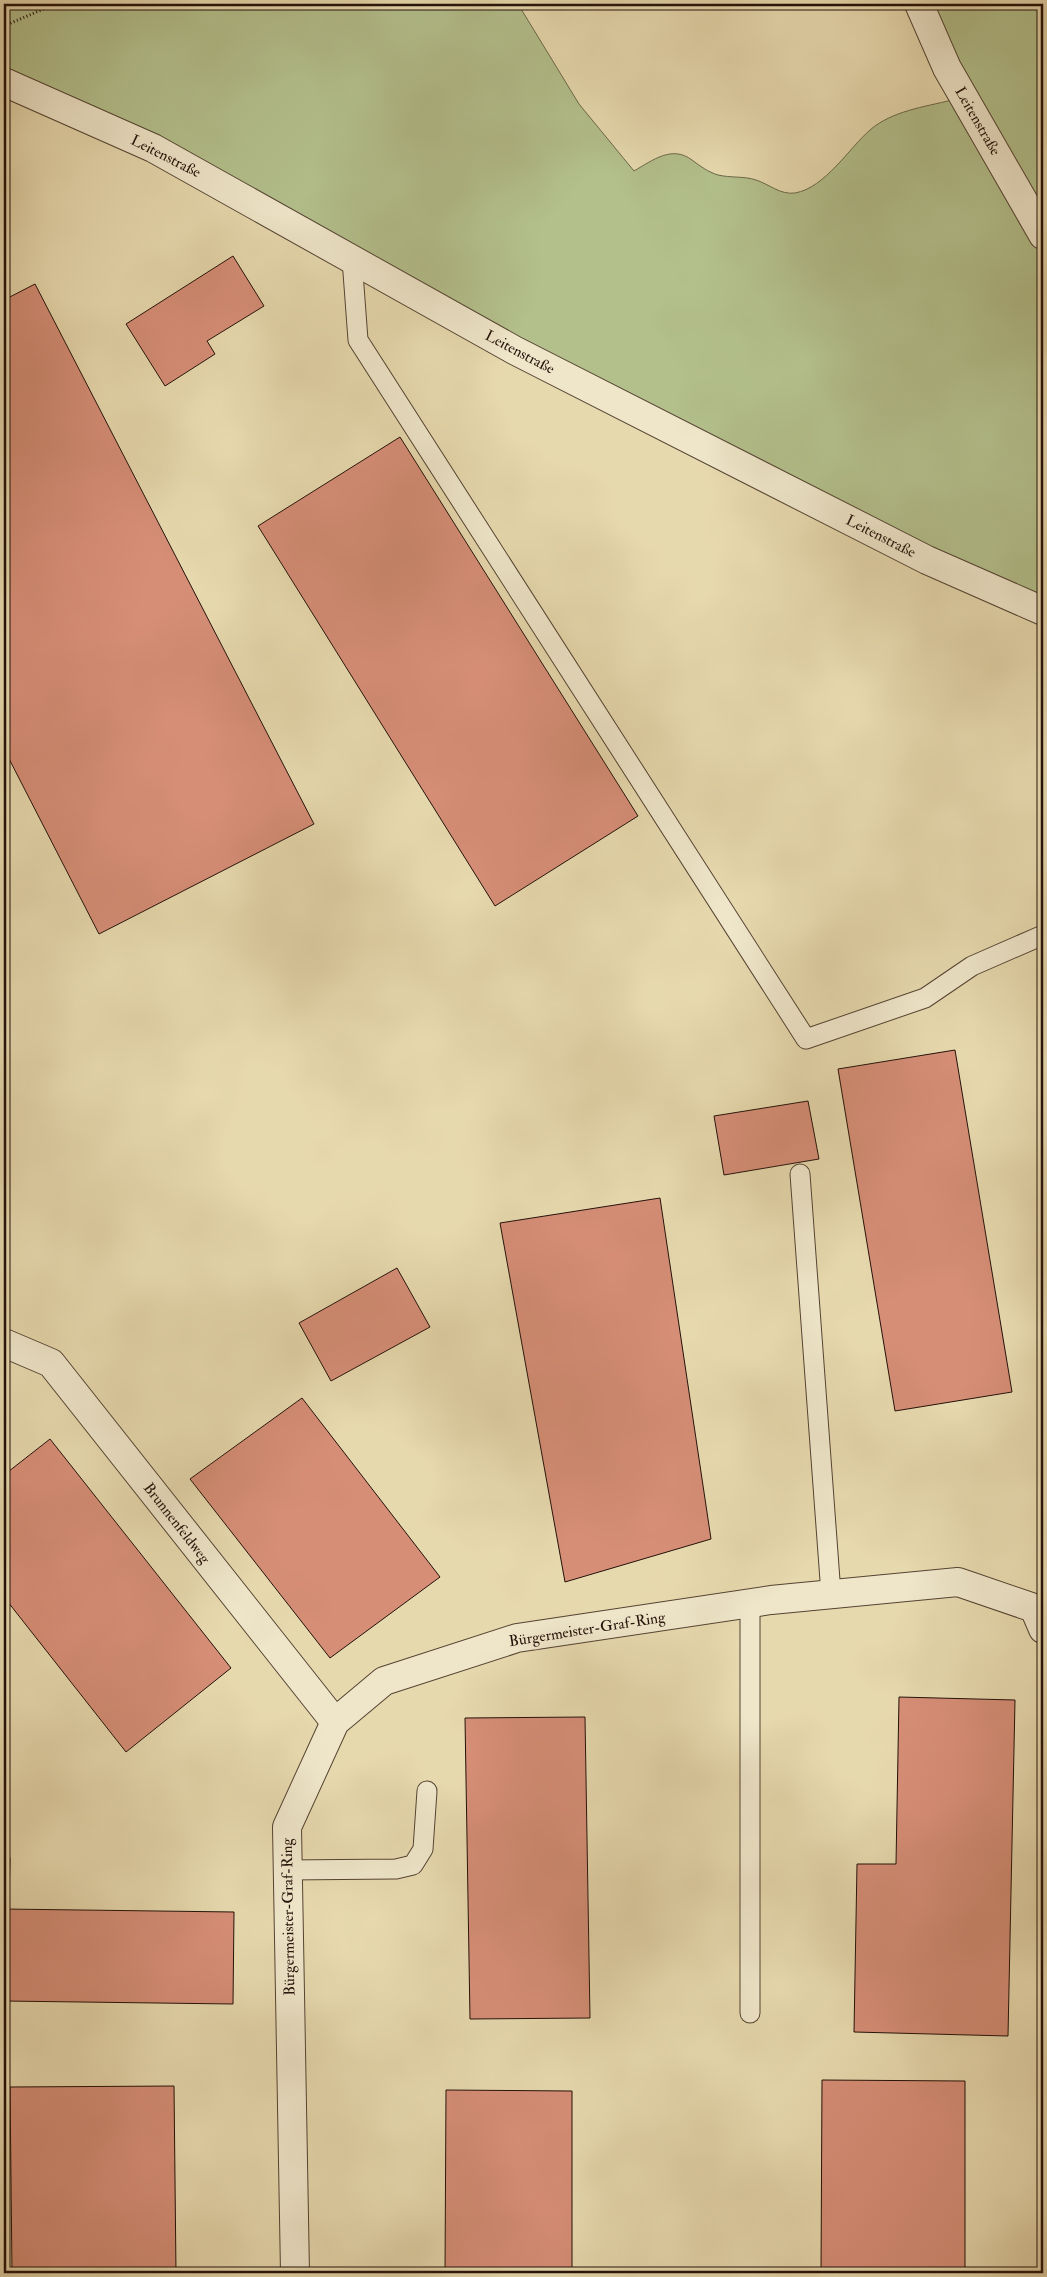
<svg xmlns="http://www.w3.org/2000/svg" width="1047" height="2277" viewBox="0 0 1047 2277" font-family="'IM FELL Double Pica',serif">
<rect width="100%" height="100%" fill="#e7d9ae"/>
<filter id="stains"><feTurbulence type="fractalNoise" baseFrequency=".004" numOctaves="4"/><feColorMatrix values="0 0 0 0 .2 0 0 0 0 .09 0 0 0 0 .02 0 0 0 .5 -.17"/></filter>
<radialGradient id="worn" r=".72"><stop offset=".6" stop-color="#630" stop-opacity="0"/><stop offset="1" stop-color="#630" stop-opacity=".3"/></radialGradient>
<path fill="#b3c08c" stroke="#6b684a" d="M4,4H518L579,104L634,171C653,160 672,145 692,160C700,166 708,172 718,175C731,178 744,176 756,180C769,184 780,195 795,193C825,188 850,147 870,130C892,111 924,107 952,100L947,36L936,10L945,4H1043V611L4,82Z"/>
<g fill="#d68e77" stroke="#231109">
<polygon points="233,256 264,306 207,341 215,354 165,386 126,324"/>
<polygon points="35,284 314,824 99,934 4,749 4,300"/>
<polygon points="400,437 638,816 495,906 258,526"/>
<polygon points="955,1050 1012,1392 895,1411 838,1069"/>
<polygon points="808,1101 819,1159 724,1175 714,1116"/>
<polygon points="660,1198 711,1539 565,1582 500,1223"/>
<polygon points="397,1268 430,1327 331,1381 299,1323"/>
<polygon points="302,1398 440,1577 330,1658 190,1479"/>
<polygon points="50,1439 231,1668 126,1752 4,1597 4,1475"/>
<polygon points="899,1697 1015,1700 1008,2036 854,2032 857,1864 896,1864"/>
<polygon points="585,1717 590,2018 470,2019 465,1718"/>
<polygon points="4,1858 10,1858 9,1901 4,1900"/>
<polygon points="4,1909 234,1912 233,2004 4,2001"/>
<polygon points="822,2080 965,2081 965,2273 821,2273"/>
<polygon points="174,2086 176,2273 12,2273 10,2087"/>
<polygon points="446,2090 572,2091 572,2273 445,2273"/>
</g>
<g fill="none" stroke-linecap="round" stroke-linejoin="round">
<defs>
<g id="service">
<polyline points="352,259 358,340 806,1039 925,998 972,966 1043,935"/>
<polyline points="800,1174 831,1594"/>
<polyline points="287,1870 396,1869 413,1865 423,1849 427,1791"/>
<polyline points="750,2013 750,1603"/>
</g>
<g id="minor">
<polyline points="919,4 947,68 1043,235"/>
<polyline points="4,82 153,148 514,350 927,560 1043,611"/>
<polyline points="4,1343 51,1363 335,1722"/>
<polyline points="295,2273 287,1827 335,1722 384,1681 517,1638 771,1600 958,1582 1034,1608 1043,1629"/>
</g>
</defs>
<use href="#service" stroke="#544332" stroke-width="21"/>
<use href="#minor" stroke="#544332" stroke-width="30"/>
<polyline stroke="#231109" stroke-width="3" stroke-dasharray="1 2.5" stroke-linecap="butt" points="4,26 55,4"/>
<use href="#service" stroke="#efe6ca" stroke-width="19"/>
<use href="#minor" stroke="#efe6ca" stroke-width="28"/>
</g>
<g text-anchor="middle" stroke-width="5" stroke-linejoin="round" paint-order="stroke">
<g font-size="15" fill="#231109" stroke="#efe6ca">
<text transform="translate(978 121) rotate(60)" y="5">Leitenstraße</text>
<text transform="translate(166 156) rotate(27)" y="5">Leitenstraße</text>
<text transform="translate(520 352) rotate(28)" y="5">Leitenstraße</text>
<text transform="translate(881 536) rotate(27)" y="5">Leitenstraße</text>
<text transform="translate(177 1523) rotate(52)" y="5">Brunnenfeldweg</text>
<text transform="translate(587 1629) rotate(-9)" y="5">Bürgermeister-Graf-Ring</text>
<text transform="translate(288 1917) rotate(-91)" y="5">Bürgermeister-Graf-Ring</text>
</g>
</g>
<rect width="1047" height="2277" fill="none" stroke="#e7d9ae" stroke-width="20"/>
<rect x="5" y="5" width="1037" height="2267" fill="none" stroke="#231109" stroke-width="2.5"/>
<rect x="10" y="10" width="1027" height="2257" fill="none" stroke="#231109"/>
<rect width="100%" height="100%" filter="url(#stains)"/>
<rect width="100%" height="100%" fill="url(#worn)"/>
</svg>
